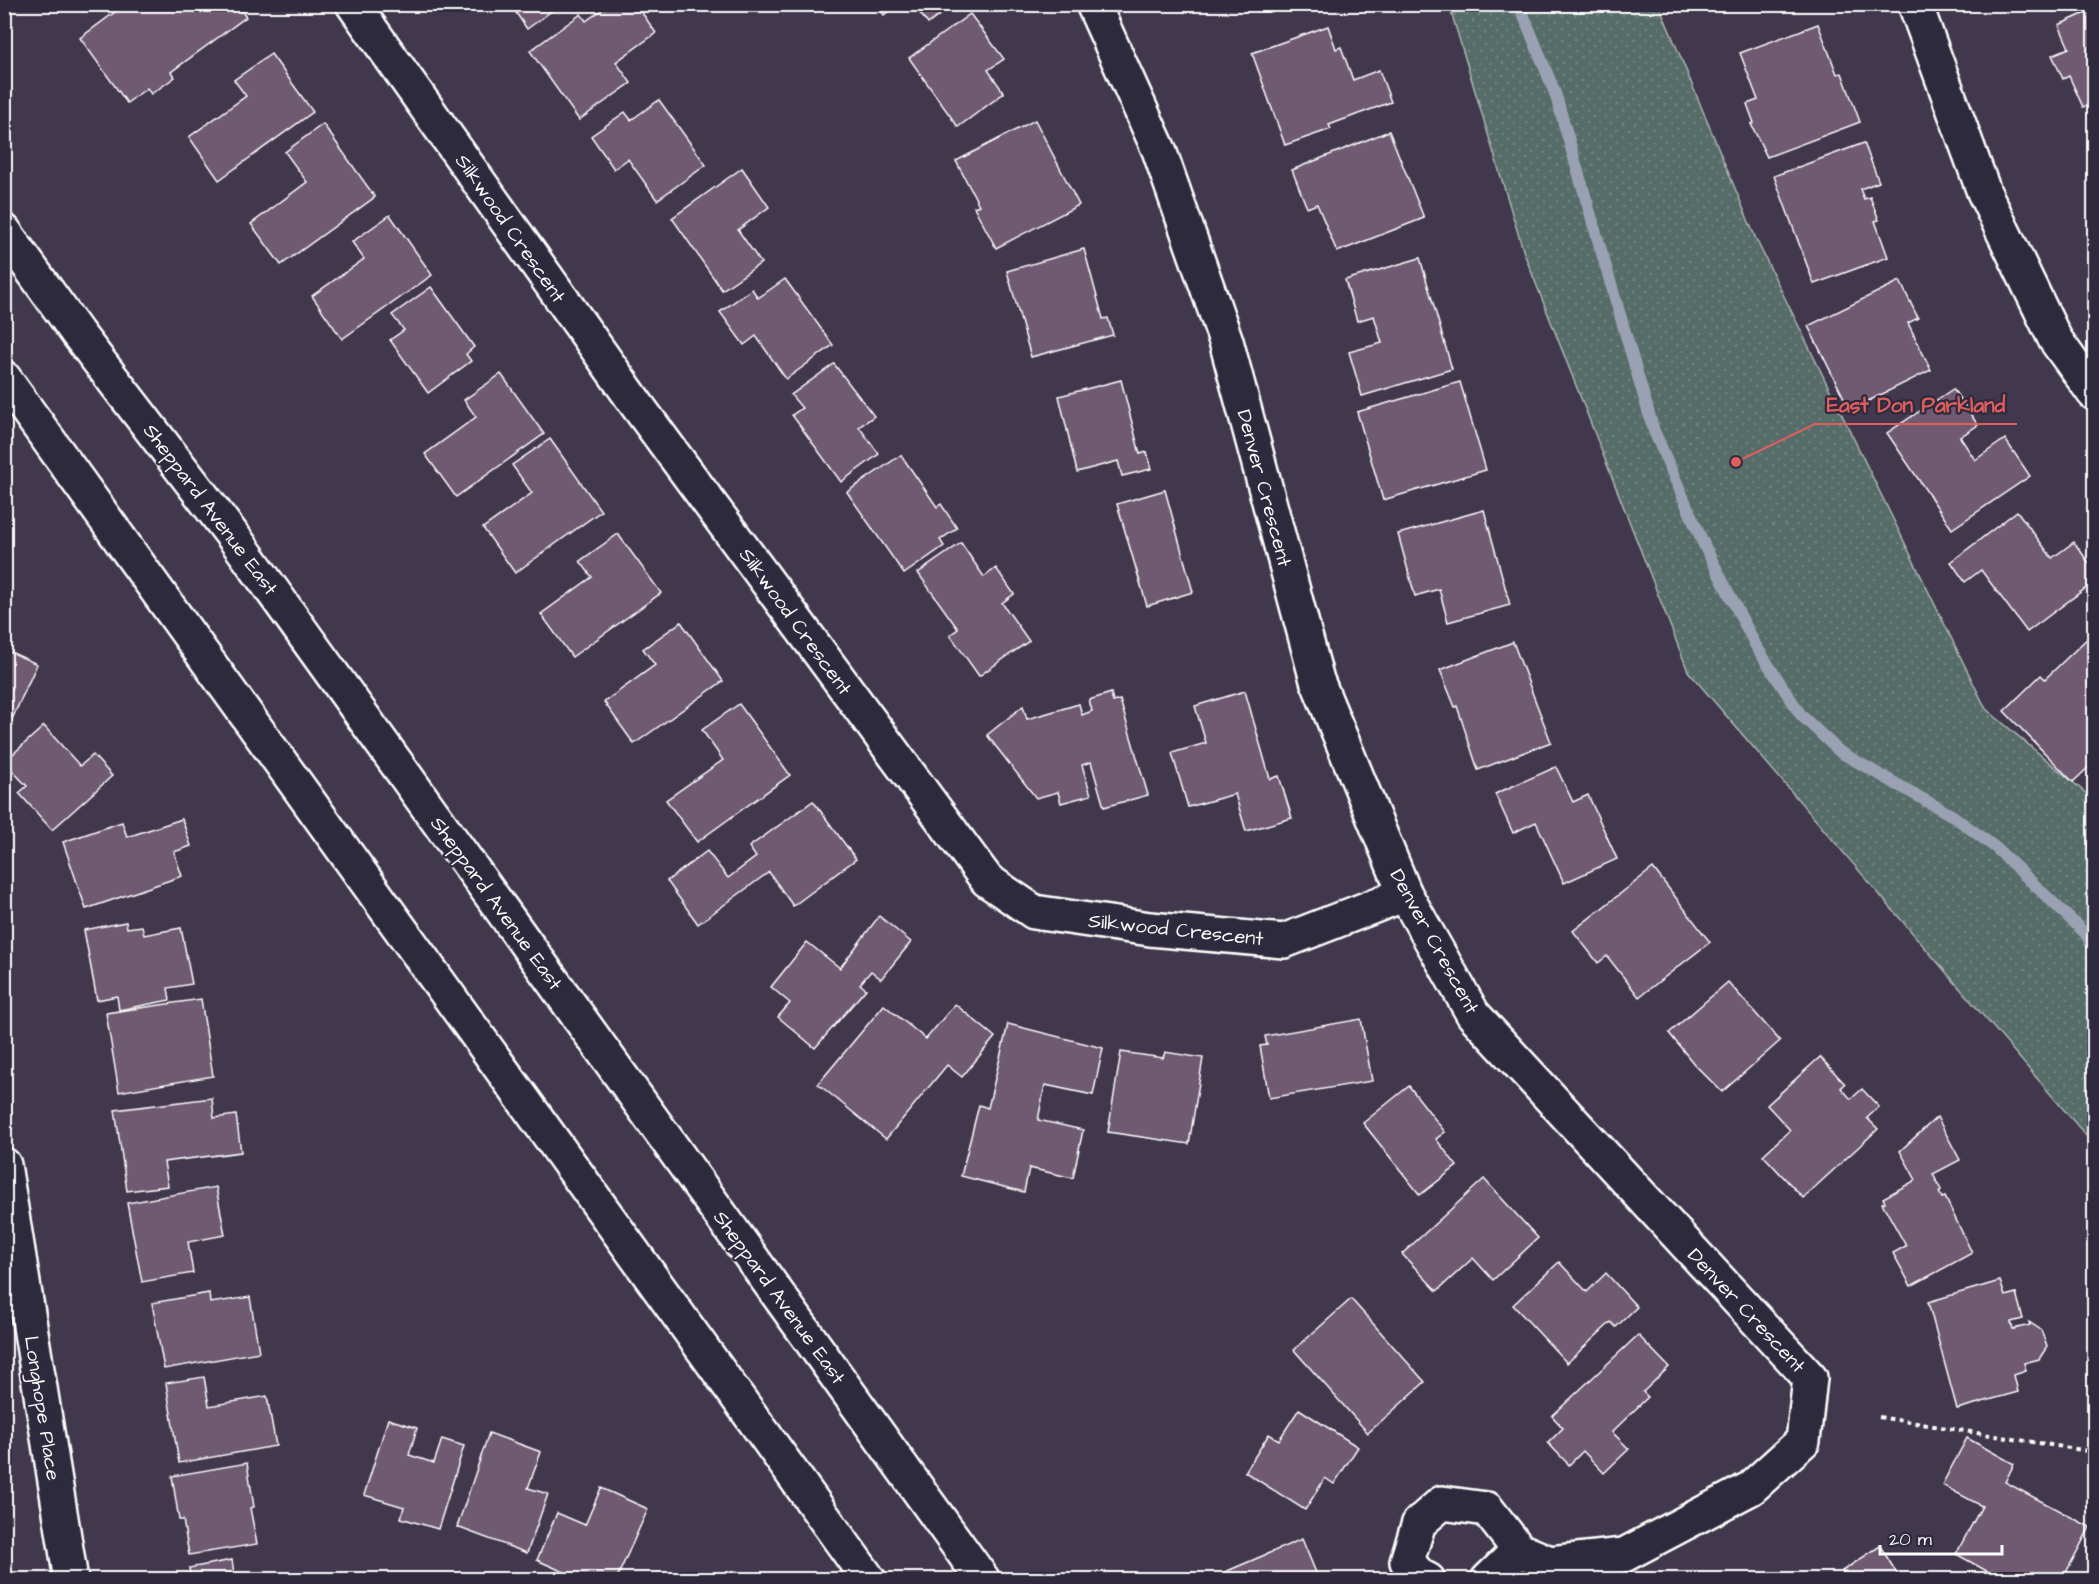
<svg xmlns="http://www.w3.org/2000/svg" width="2099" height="1584" viewBox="0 0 2099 1584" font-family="'Architects Daughter',sans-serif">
<defs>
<pattern id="park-dots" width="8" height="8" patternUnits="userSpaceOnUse" patternTransform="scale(1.5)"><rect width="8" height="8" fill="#576c67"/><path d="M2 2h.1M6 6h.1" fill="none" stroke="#70827e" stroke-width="1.8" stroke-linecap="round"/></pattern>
</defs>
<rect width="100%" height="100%" fill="#42384d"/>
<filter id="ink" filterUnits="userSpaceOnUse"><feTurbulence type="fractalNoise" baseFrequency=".0167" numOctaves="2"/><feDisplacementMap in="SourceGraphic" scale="12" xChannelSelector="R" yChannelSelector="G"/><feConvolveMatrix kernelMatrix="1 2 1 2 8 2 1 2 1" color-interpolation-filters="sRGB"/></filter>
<g filter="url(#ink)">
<polygon fill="url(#park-dots)" stroke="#abb6b3" stroke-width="1.5" points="1449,5 1659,5 1756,239 1986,709 2094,800 2094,1145 1688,671 1524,253"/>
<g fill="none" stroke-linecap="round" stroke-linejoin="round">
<polyline stroke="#99a1b2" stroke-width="12" points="1519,4 1555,93 1654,431 1705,547 1756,646 1801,715 1840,752 1953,816 1996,848 2085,933 2094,947"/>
</g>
<g fill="#6f5a72" stroke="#fff" stroke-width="1.5">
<polygon points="126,4 237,4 246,17 171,72 175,77 164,85 151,94 147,88 127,103 80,38"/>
<polygon points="510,4 561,4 527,29"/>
<polygon points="610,4 636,4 656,33 616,62 631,83 579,120 530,51 581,14 586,21"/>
<polygon points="876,4 897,4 884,15"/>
<polygon points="913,4 954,4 928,24"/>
<polygon points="2094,9 2094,102 2083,107 2069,76 2063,79 2052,55 2069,48 2059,25"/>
<polygon points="970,14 1004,59 988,70 1004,93 958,127 909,58"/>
<polygon points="1818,24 1837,74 1842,73 1860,122 1767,157 1751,124 1754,123 1747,104 1758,100 1740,53"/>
<polygon points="1328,26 1336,49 1341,47 1353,80 1379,70 1391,102 1329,125 1331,129 1285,145 1252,53"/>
<polygon points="271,54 313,112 219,180 189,137 246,96 234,80"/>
<polygon points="659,100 706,165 657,200 628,159 614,169 591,136 625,112 631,120"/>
<polygon points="1035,120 1079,205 996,248 974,207 979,205 956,161"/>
<polygon points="323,124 375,197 281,265 251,224 307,182 285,152"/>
<polygon points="1389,131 1424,218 1337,252 1317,204 1307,208 1292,170"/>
<polygon points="1864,143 1879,182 1860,189 1864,199 1870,197 1879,220 1875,221 1888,257 1814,284 1774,176"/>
<polygon points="742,168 769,207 738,230 761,263 722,290 672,218"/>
<polygon points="390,215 432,275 342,339 312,296 364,259 352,242"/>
<polygon points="1084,249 1103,319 1108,318 1113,335 1031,357 1007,271"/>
<polygon points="1420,258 1452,369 1362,396 1349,352 1382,343 1374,316 1357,321 1345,280"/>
<polygon points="785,279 833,345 786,379 756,336 744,345 720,312 752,289 758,298"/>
<polygon points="1900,281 1918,318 1908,323 1931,370 1850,410 1808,326"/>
<polygon points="431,287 474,347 466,354 471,361 428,393 390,340 404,330 392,315"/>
<polygon points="834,364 874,416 859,427 879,454 841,482 792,415 802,408 791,395"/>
<polygon points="501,374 544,434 456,497 425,454 476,417 464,400"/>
<polygon points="1121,380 1140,454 1147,452 1151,469 1122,476 1118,461 1077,472 1059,396"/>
<polygon points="1460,382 1486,470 1383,500 1357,412"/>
<polygon points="1953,389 1978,425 1960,437 1975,460 2005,439 2030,476 1952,529 1887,433"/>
<polygon points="550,439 601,511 515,573 483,528 532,493 512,465"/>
<polygon points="901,455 937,507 941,504 957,528 940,540 944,546 904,574 847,492"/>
<polygon points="1165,490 1193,592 1147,606 1117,504"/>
<polygon points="1484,510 1510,605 1448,622 1439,589 1415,596 1398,534"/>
<polygon points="2017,511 2052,558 2074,542 2094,570 2094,582 2027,632 1981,570 1965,582 1951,562"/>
<polygon points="618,534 661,593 572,657 541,614 592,577 580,561"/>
<polygon points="961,543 984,577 996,568 1014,594 1002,603 1029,641 979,676 950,635 958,629 918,573"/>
<polygon points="681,622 723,681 634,744 604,702 655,665 643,649"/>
<polygon points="2094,632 2094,762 2073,782 2004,711 2041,675 2045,679"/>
<polygon points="1513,642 1551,742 1478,770 1457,706 1455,707 1440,670"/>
<polygon points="4,649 37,664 4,737"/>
<polygon points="1245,691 1270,779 1279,776 1292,818 1246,831 1235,794 1188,807 1172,753 1206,743 1195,706"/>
<polygon points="1111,693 1113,702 1120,700 1148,795 1104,807 1091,762 1082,765 1091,795 1061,803 1058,792 1036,798 987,735 1023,706 1027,719 1079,704 1082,715 1092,711 1089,700"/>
<polygon points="739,704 790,775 697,842 666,800 723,760 702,730"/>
<polygon points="44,726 80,766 93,755 112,776 52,830 19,793 27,786 4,762"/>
<polygon points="1556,767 1573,802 1588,795 1617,859 1564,883 1536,822 1513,833 1495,794"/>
<polygon points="813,801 856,859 793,906 769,872 698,924 667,881 707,851 728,878 756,857 749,847"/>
<polygon points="182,819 191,846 174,852 182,876 86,909 63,842 122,822 127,837"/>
<polygon points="1653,868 1710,942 1639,997 1607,956 1598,963 1573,931"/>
<polygon points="879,916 911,942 881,979 871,971 860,984 866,989 815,1048 778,1017 790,1003 771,987 807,942 840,968"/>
<polygon points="126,922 127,928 142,926 144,935 181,928 192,984 168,988 170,1000 119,1010 117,996 97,1000 84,930"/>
<polygon points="1728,982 1780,1041 1722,1092 1694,1064 1669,1033"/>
<polygon points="201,999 213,1076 119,1092 106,1013"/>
<polygon points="955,1004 995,1037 962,1077 947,1065 886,1139 818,1084 884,1005 926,1039"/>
<polygon points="1361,1019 1372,1081 1269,1098 1260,1046 1267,1045 1265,1036"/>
<polygon points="1008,1024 1103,1048 1093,1095 1045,1085 1038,1120 1083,1130 1073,1178 1029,1168 1024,1192 961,1176 979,1105 988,1108"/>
<polygon points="1121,1052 1163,1058 1165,1052 1203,1058 1189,1144 1108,1132"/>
<polygon points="1820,1057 1845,1084 1841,1088 1851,1099 1862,1089 1879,1107 1867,1118 1878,1129 1803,1198 1763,1155 1790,1130 1767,1105"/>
<polygon points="1409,1086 1445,1132 1436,1139 1457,1166 1420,1195 1363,1123"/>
<polygon points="212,1098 214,1118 236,1115 241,1152 164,1162 168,1186 127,1191 115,1110"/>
<polygon points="1937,1117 1960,1160 1933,1174 1941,1190 1939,1192 1942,1198 1945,1197 1972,1253 1911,1286 1893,1253 1906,1246 1882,1203 1885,1202 1883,1198 1916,1180 1900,1151"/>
<polygon points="1484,1179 1538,1238 1493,1280 1473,1258 1437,1291 1402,1254"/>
<polygon points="216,1187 225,1235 188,1242 193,1273 142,1282 127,1203"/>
<polygon points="1559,1262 1587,1292 1606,1273 1637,1307 1616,1327 1611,1322 1567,1363 1513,1305"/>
<polygon points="2000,1281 2005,1296 2016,1293 2023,1319 2011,1322 2013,1329 2030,1325 2029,1322 2041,1330 2047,1347 2039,1359 2024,1363 2026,1371 2014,1375 2018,1392 1957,1409 1928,1302"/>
<polygon points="209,1293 210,1303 250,1297 259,1352 164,1369 152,1303"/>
<polygon points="1351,1299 1425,1382 1368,1433 1294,1350"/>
<polygon points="1638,1335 1669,1367 1643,1392 1648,1397 1612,1432 1629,1449 1604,1473 1583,1451 1569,1465 1548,1443 1563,1428 1552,1416"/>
<polygon points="204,1377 209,1406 267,1396 276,1446 179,1463 166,1383"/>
<polygon points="1299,1409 1358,1447 1334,1484 1325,1478 1305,1510 1245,1472 1269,1434 1279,1440"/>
<polygon points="388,1419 417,1428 409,1455 434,1463 442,1439 464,1446 438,1529 401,1518 404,1507 364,1495"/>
<polygon points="489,1433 541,1452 528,1488 548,1494 527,1553 457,1527"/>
<polygon points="1967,1438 2014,1464 2005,1482 2090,1527 2062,1580 2003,1580 1956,1554 1982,1506 1942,1485"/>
<polygon points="247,1463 254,1507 250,1508 257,1544 189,1555 183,1520 179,1520 172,1476"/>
<polygon points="601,1488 648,1509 616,1580 582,1580 537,1560 557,1513 585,1525"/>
<polygon points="1302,1539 1319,1580 1228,1580 1225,1572"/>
<polygon points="1880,1546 1901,1580 1848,1580 1842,1571"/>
<polygon points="232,1560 235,1580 191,1580 189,1568"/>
</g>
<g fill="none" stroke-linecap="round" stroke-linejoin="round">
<defs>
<g id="minor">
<polyline points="353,4 637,405 987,880 1034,912 1150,929 1284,941 1405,894"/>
<polyline points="1093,4 1159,150 1226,341 1317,680 1405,894 1473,1014 1810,1378 1803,1441 1751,1488 1624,1555 1550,1563 1519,1550 1487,1509 1442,1503 1419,1523 1407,1561 1420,1576 1428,1580"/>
<polyline points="1915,4 1984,192 2055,339 2094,393"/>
<polyline points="4,1165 71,1580"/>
<polyline points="1488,1580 1519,1550"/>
</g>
<g id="secondary">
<polyline points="4,231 78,334 236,540 983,1580"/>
<polyline points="4,378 869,1580"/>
</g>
</defs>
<use href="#minor" stroke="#fff" stroke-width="38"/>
<use href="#secondary" stroke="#fff" stroke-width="38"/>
<polyline stroke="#fff" stroke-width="4" stroke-dasharray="4.5 4.5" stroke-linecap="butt" points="1879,1417 2094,1452"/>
<use href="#minor" stroke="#2f2a3d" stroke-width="33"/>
<use href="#secondary" stroke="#2f2a3d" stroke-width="33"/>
</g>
</g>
<g text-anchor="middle" stroke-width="4.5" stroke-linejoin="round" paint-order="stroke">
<g font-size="20" fill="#fff" stroke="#2f2a3d">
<text transform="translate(511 228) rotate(55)" y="7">Silkwood Crescent</text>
<text transform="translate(1265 488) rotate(75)" y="7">Denver Crescent</text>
<text transform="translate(211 509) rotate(53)" y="7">Sheppard Avenue East</text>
<text transform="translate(796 621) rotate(54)" y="7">Silkwood Crescent</text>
<text transform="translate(497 903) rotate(54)" y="7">Sheppard Avenue East</text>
<text transform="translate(1176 929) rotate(6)" y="7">Silkwood Crescent</text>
<text transform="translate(1435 941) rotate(61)" y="7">Denver Crescent</text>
<text transform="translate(780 1297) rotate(54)" y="7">Sheppard Avenue East</text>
<text transform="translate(1747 1310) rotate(47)" y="7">Denver Crescent</text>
<text transform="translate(43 1408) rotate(81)" y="7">Longhope Place</text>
</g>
</g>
<path fill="none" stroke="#e05e5e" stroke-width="2" d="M1736 462L1815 424H2017"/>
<circle fill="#e05e5e" stroke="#2f2a3d" stroke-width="2" cx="1736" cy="462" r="6"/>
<g font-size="21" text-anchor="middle" font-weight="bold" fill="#e05e5e" stroke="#2f2a3d" stroke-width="4.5" stroke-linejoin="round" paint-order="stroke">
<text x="1916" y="412">East Don Parkland</text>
</g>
<rect width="2099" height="1584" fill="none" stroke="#2f2a3d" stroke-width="24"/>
<rect x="12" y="12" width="2075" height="1560" fill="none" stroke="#fff" stroke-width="2" filter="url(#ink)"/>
<path d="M1880 1545v9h122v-9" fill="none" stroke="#ffffff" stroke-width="3"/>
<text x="1889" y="1545" font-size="18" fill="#ffffff" stroke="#2f2a3d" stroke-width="4.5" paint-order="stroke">20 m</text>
</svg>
